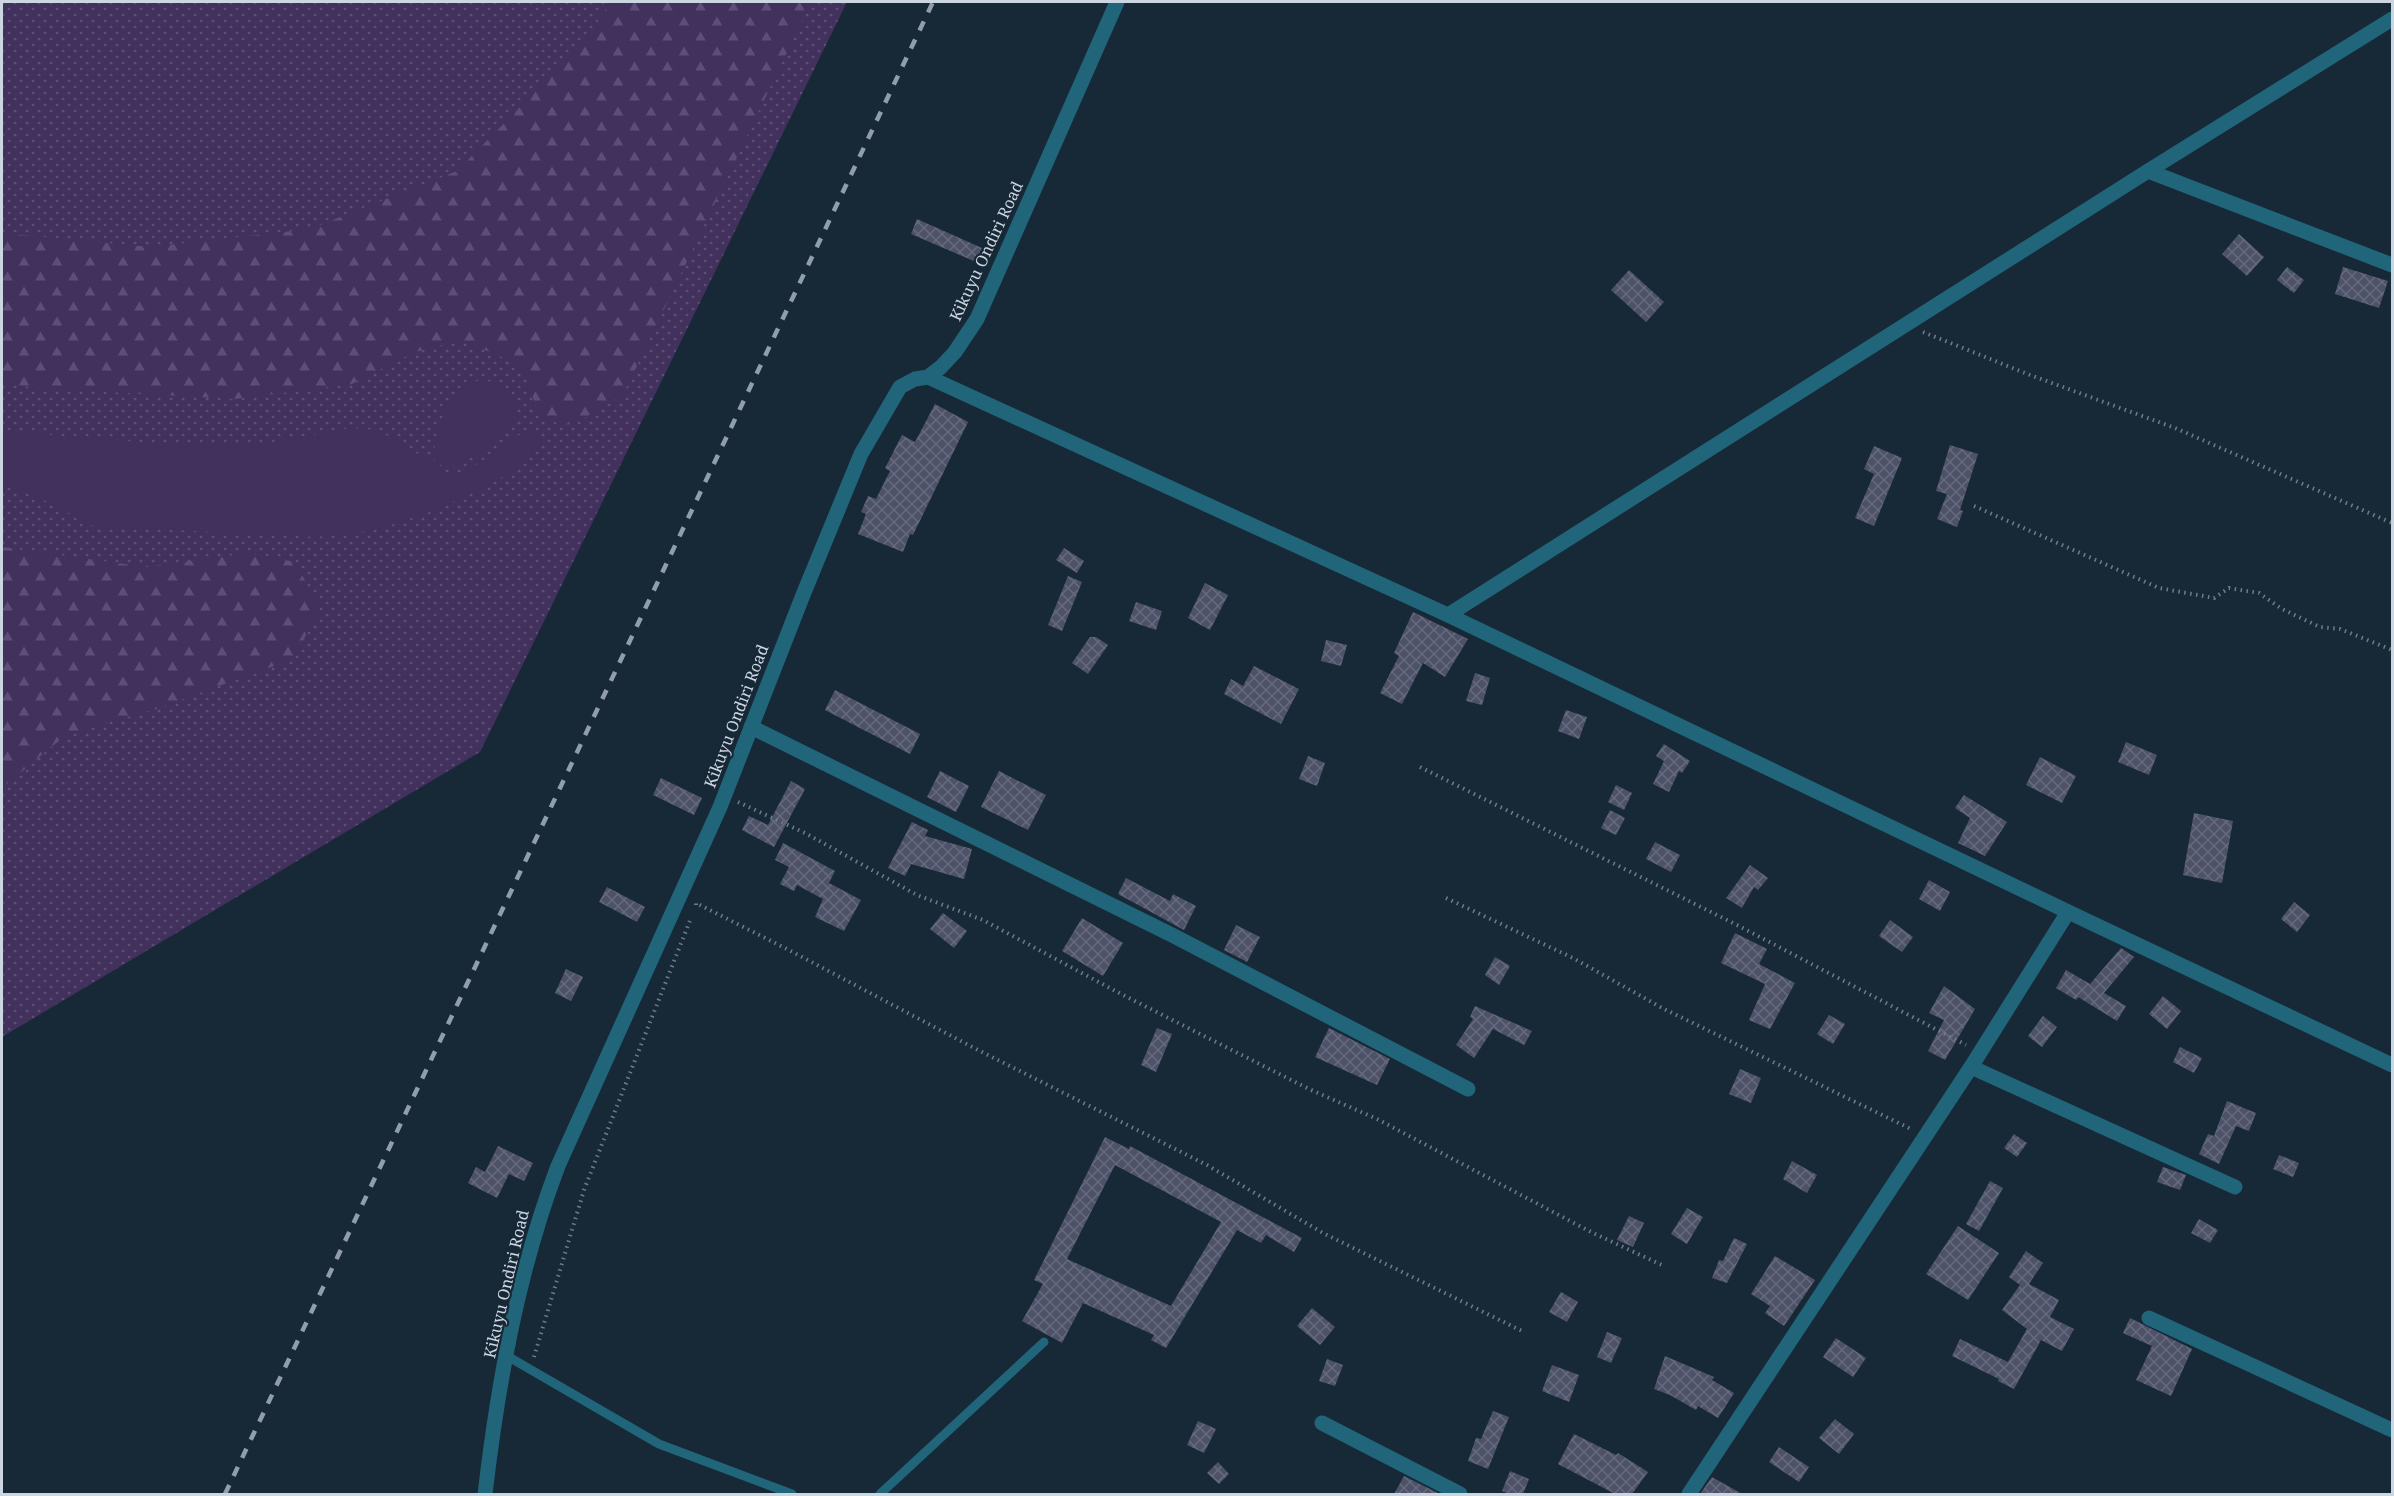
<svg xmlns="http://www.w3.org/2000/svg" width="2394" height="1496" viewBox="0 0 2394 1496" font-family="'Noto Serif',serif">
<defs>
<pattern id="grass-dots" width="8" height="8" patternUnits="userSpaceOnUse" patternTransform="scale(1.5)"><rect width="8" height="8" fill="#42315d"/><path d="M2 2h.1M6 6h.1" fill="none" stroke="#5c4e74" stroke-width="1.8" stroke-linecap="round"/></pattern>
<pattern id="forest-firs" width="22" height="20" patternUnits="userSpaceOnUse" patternTransform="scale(1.5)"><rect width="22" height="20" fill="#42315d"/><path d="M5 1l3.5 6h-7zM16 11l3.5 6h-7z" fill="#5c4e74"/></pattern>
<pattern id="building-cross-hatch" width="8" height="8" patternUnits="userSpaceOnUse" patternTransform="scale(1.5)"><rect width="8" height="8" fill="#4d5268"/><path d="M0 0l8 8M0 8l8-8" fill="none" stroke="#656a7d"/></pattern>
</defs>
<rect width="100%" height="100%" fill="#172837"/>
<polygon fill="url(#grass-dots)" points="2,2 847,2 480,752 2,1037"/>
<g fill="url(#forest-firs)">
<polygon points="610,2 811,2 623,395 573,425 541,420 522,366 462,340 415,352 352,384 235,399 36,388 2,383 2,233 150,247 310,229 457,171 587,39"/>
<polygon points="2,547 146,567 249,553 295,562 320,609 293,659 156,709 67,734 2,788"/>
</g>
<g fill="#42315d">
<path d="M480,380C486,381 496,382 502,385C509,389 513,397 515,404C521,433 469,462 445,469L434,459C434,438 444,402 462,388C467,384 474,382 480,380Z"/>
<polygon points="350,428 377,430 408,447 448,475 463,474 519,435 530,429 538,438 540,447 515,470 476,491 433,511 376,530 317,537 94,526 38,497 2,486 2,431 152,443 257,445"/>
</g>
<g fill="url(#building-cross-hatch)" fill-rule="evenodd">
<polygon points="917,219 982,248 976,262 911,234"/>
<polygon points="2239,234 2264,257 2247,276 2222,254"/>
<polygon points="2287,267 2304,280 2294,293 2277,280"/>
<polygon points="2343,267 2388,281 2379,308 2335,294"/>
<polygon points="1629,270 1664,302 1646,322 1611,290"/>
<polygon points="935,404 968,422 913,535 910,534 903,552 858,534 866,514 861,512 868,496 876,499 890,471 885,468 902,435 915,442"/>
<polygon points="1950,445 1978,454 1960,510 1963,511 1957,527 1937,519 1947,494 1936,491"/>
<polygon points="1874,446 1902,458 1874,526 1855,518 1874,474 1864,469"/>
<polygon points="1064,548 1084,561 1077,573 1056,560"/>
<polygon points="1068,576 1082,582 1062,631 1048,625"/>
<polygon points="1205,583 1228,595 1210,630 1188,618"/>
<polygon points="1136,602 1162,611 1156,630 1129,621"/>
<polygon points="1413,612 1468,639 1445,677 1423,663 1402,704 1380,693 1399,656 1394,653"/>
<polygon points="1090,637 1096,637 1108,645 1088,674 1072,663"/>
<polygon points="1326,640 1347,645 1341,666 1321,661"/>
<polygon points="1254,666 1299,689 1281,724 1224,694 1231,679 1243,686"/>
<polygon points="1475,673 1490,678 1482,705 1466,701"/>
<polygon points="835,690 920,734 910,754 825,710"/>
<polygon points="1566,710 1587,717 1579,739 1558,731"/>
<polygon points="2126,742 2157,755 2149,775 2118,762"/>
<polygon points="1664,744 1690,761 1682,773 1679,771 1669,792 1653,784 1664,761 1656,756"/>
<polygon points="1308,756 1325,763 1317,786 1299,779"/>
<polygon points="2040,757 2076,776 2062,803 2026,785"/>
<polygon points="940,771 969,786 956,812 927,797"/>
<polygon points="999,771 1046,795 1028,830 981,807"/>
<polygon points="661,778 702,798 694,815 653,795"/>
<polygon points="791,781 805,789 774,847 742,830 749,816 768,825"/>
<polygon points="1616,785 1632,793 1624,810 1608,802"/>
<polygon points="1964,795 2007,822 1985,856 1958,843 1970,818 1955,808"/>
<polygon points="1610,810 1625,818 1616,835 1601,828"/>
<polygon points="2194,813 2233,821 2222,883 2183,875"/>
<polygon points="912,822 928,830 925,836 972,849 964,879 911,864 905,876 888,868"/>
<polygon points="1655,842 1680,855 1671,872 1646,859"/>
<polygon points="783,843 835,871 829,883 861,900 844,931 815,917 823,899 797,885 794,891 780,884 789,867 775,860"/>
<polygon points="1750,865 1768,878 1758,890 1754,887 1742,908 1726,898"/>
<polygon points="1126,878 1170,901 1173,894 1196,906 1184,930 1118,894"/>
<polygon points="1929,880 1950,892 1940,911 1919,899"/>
<polygon points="607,887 645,907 637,922 599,902"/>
<polygon points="2294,902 2310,915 2297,932 2281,919"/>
<polygon points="943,913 967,931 954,948 930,929"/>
<polygon points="1082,918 1123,943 1103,976 1062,951"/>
<polygon points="1890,920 1913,937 1902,952 1879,936"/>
<polygon points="1236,925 1260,937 1247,962 1224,950"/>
<polygon points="1735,933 1767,949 1759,964 1795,983 1770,1029 1749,1020 1765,984 1721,963"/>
<polygon points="2121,948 2134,957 2104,993 2126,1006 2117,1021 2078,997 2076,1000 2056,988 2066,970 2090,984"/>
<polygon points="1495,957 1510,966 1499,985 1485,975"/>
<polygon points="566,969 583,977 571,1001 555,993"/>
<polygon points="1944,986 1975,1009 1945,1060 1928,1051 1944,1020 1929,1013"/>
<polygon points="2163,996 2181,1011 2167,1029 2149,1014"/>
<polygon points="1475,1006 1532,1031 1524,1045 1493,1029 1474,1058 1456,1045 1473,1019 1470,1017"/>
<polygon points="1829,1015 1845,1024 1833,1044 1817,1034"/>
<polygon points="2043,1016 2057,1027 2042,1047 2028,1036"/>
<polygon points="1157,1028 1172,1034 1156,1072 1141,1065"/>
<polygon points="1329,1028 1390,1059 1377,1085 1315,1057"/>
<polygon points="2180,1047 2202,1058 2194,1073 2173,1062"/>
<polygon points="1740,1069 1761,1078 1751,1103 1729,1094"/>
<polygon points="2227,1101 2256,1113 2249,1131 2236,1126 2219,1164 2199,1154 2208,1134 2214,1136"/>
<polygon points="2014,1134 2027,1143 2017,1157 2004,1148"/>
<path d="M1105,1137L1129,1149L1130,1146L1302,1238L1294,1252L1266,1235L1261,1243L1237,1230L1166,1348L1151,1340L1154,1335L1083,1303L1062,1343L1022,1321L1043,1284L1034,1280ZM1115,1165L1221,1222L1171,1306L1067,1259Z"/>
<polygon points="498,1146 533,1163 524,1181 509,1174 497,1198 468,1183 476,1167 485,1172"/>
<polygon points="2279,1155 2299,1163 2293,1177 2273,1169"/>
<polygon points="1792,1161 1817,1175 1807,1193 1783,1179"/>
<polygon points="2163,1167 2186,1175 2180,1190 2157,1182"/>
<polygon points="1990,1181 2003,1188 1979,1231 1966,1224"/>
<polygon points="1687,1208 1703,1217 1687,1244 1671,1234"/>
<polygon points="1629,1216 1644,1223 1633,1247 1617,1240"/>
<polygon points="2199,1219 2218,1230 2210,1243 2191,1233"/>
<polygon points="1958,1226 1999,1253 1968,1300 1926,1274"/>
<polygon points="1734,1238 1747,1244 1727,1283 1712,1278 1719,1260 1723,1261"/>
<polygon points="2026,1251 2043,1263 2029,1284 2059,1300 2050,1317 2074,1329 2062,1351 2041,1340 2014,1389 1998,1381 1999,1379 1952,1356 1960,1339 2008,1362 2027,1329 2002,1310 2020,1285 2009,1277"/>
<polygon points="1775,1256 1815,1280 1784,1326 1765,1313 1770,1306 1751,1294"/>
<polygon points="1561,1292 1578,1302 1567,1322 1549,1312"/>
<polygon points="1312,1308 1335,1327 1320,1345 1297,1326"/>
<polygon points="2130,1318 2192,1349 2171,1396 2136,1380 2152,1346 2123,1333"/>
<polygon points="1607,1332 1622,1338 1611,1363 1597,1357"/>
<polygon points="1836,1338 1866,1358 1853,1377 1823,1357"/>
<polygon points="1665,1356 1714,1377 1712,1380 1734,1393 1718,1418 1698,1406 1696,1410 1670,1395 1654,1389"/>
<polygon points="1327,1359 1343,1365 1335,1386 1319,1381"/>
<polygon points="1552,1365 1579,1375 1569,1402 1542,1391"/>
<polygon points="1493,1411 1509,1417 1488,1469 1468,1461 1476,1438 1481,1439"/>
<polygon points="1835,1419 1854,1434 1839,1454 1819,1438"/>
<polygon points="1198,1421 1216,1429 1204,1453 1187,1445"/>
<polygon points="1574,1434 1616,1455 1618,1453 1648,1472 1632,1494 1615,1494 1558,1464"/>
<polygon points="1779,1447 1809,1467 1799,1482 1769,1462"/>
<polygon points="1218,1462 1229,1474 1219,1484 1207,1473"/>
<polygon points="1510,1471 1529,1479 1523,1494 1510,1494 1502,1491"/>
<polygon points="1404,1476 1440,1494 1394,1494"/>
<polygon points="1712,1477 1742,1494 1700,1494"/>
</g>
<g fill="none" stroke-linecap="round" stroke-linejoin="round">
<g stroke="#6f7d8a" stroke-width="4" stroke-dasharray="1.5 4.5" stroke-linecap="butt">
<polyline points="1923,332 2030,375 2175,428 2392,523"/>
<polyline points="1974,506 2159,588 2214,598 2229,588 2259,593 2282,609 2320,627 2340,629 2392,650"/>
<polyline points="1420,767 1737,925 1966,1045"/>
<polyline points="738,802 805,833 917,895 983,920 1121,994 1309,1089 1377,1119 1591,1232 1664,1266"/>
<polyline points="1446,898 1573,958 1664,1009 1911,1129"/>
<polyline points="696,905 696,903 785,948 976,1049 1207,1165 1323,1233 1522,1331"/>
<polyline points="534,1357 584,1190 691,918"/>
</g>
<g stroke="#206579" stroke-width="9">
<polyline points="507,1356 659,1444 792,1494"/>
<polyline points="880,1494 1044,1342"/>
</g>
<g stroke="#206579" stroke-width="15">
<polyline points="2148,171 2392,265"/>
<polyline points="928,377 1448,615 2081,918 2392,1065"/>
<polyline points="1448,615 2148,171 2392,19"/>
<polyline points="751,727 1172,935 1468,1089"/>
<polyline points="1971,1067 2235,1187"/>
<polyline points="2149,1318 2392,1430"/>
<polyline points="1322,1423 1460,1494"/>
<path d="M485,1494C498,1383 518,1271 558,1166L720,807L803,595L861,454L900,387L915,379L928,377L941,367L955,352L977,319L1117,2"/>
<polyline points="1689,1494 1971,1067 2068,912"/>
</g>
<polyline stroke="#919daa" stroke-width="4.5" stroke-dasharray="10 10" stroke-linecap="butt" points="225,1494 933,2"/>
</g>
<g text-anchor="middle" stroke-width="4.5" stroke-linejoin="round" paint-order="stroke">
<g font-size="16" fill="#ccd6e1" stroke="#172837">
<text transform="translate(986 251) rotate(-65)" y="6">Kikuyu Ondiri Road</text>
<text transform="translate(736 716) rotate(-69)" y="6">Kikuyu Ondiri Road</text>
<text transform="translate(506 1284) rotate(-77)" y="6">Kikuyu Ondiri Road</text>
</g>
</g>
<rect width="2394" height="1496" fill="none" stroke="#ccd6e1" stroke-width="6"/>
</svg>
